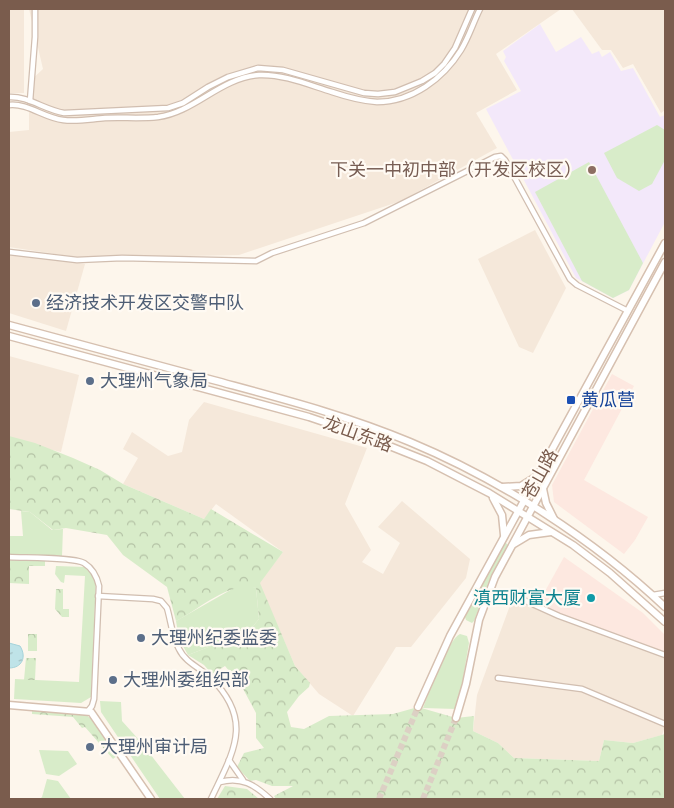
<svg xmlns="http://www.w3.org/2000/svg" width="674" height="808" viewBox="0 0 674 808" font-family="Overpass,'Noto Sans SC',sans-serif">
<defs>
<pattern id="forest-crowns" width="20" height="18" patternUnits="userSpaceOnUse" patternTransform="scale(1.25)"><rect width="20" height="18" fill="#d8ecc9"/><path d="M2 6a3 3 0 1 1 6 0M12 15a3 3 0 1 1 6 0" fill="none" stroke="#b4c2a5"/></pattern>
<pattern id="water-ripples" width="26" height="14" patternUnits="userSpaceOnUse" patternTransform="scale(1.25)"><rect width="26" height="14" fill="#bfe3e8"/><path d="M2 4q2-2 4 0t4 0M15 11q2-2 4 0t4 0" fill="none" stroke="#a0bbbe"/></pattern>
</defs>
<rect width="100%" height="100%" fill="#fdf6ec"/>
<g fill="#f5e8da">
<rect x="9" y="9" width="15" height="84"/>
<polygon points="29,9 561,9 496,54 517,90 476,113 497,148 401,201 239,255 82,258 9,247 9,132 29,130 29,82 43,69"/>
<polygon points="572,9 665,9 665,110 661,113 633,64 623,68 611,50 602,50"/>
<polygon points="535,230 566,288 533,353 519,347 478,259"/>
<polygon points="9,253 85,264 66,331 9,313"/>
<polygon points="9,356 79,375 61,452 9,440"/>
<polygon points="204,402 367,448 345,504 371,550 362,562 383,574 400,543 378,527 402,501 470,559 466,578 411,647 396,647 353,716 319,694 295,666 259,583 283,552 216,504 204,519 123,484 138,458 123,449 132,432 168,456 182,452 189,420"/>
<polygon points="512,600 665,658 665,727 662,735 633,743 604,740 599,761 514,758 498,743 473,731 477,695"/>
</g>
<g fill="#fde8e0">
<polygon points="612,374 634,386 584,480 648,517 635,540 624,554 554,502 552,485"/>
<polygon points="564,557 643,613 665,635 665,652 579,622 538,604"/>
</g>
<polygon fill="#f3e8fa" points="540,24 556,52 581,37 592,54 599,51 602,57 610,52 621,71 633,68 660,117 665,115 665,222 629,290 613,298 576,278 486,109 521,91 504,61 506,57 503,51"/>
<g fill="#d8ecc9">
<polygon points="657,125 665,130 665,160 652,184 639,191 617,178 604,153"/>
<polygon points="589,162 643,263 629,290 613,298 582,281 535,192"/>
<polygon points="21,511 30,512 52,530 63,529 62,556 9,554 9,536 23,536"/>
<polygon points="505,542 508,545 488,583 474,621 472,623 466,620 465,617"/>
<polygon points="56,566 86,567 96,579 91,697 81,703 14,699 15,679 79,682 85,576 65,575 64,583 61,582 55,574"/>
<polygon points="247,585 256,588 259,619 241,641 219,643 188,655 179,639 176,621 234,588"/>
<path d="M460,634L467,636L469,643L461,690L456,709L423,708C428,694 448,639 460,634Z"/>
<polygon points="100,701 121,702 122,721 140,741 185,799 160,799 101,712"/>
<polygon points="39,750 68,751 77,764 59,776 46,774"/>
<polygon points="47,779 58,781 71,799 40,799 42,797"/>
</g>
<g fill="url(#forest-crowns)">
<path d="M9,436L35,443L73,458L100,470L123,484L204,519L211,509L283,552L260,583L295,666L310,683L309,687L299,696L287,712L291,727L304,729L329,716L393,714L418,707L456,718L474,716L473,731L498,743L514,758L599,761L604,740L633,743L665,734V799H276L274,796L293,786H272L256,780L250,781L237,767L244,753L264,748L256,738V713L241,685L225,666L212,674L204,665L188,655L219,643L241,641L259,619L256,588C228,581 200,609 176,621L167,587L123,555L107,535L66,528L53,530L30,512L9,509Z"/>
<polygon points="9,560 45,561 45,566 29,566 29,584 9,583"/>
<polygon points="56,589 63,589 63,609 69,609 69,617 62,617 55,609"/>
<rect x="28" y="634" width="9" height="17"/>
<polygon points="26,658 36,658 35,680 24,680"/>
<polygon points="32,709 83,712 99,726 118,755 113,759 85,727 82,728 73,717 32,714"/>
<polygon points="225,786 247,789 259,799 217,799"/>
</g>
<path fill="url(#water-ripples)" stroke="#a5d3da" d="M9,643L20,646C27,657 22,668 9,668Z"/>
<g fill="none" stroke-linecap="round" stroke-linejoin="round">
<g stroke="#dcd0c4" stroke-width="6" stroke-dasharray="6 3" stroke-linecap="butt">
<polyline points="379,799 418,707"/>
<polyline points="423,799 456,718"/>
</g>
<defs>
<g id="street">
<path d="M9,97C28,96 45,110 64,113L168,108L183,103L208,87L228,77L258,68L283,70L364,93L378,94L395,92L422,81L435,73L444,64L455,48L472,9"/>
<polyline points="30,101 35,37 35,9"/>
<path d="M9,105C28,103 44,118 63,120C77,122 91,119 105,118C122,117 140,119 158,117C195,112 220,78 259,75C284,74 309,85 332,92C347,97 362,101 377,102C412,102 443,79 461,50C469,37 473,23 480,9"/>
<polyline points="9,252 77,260 122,258 256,261 272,253 364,223 495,157 501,156 505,160 570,279 577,285 628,311"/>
<path d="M9,557C24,558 73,557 84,563C92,568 97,577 99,586L94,699L92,706L88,711"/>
<polyline points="653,595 665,593"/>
<path d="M98,596L153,599L161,601L167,608C171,621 172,637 179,649C185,662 200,668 210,677C255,721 233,752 211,799"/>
<polyline points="517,597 559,616 665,655"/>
<polyline points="498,678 582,689 665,724"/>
<polyline points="229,760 243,780"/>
<path d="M220,782C241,776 255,785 270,799"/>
</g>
<g id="secondary">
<path d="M9,325C77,343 145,361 213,380C279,398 346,415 410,442C501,480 594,540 665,607"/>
<polyline points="9,336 309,417 362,435 427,461 489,493 573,545 610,573 665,622"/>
<polyline points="502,487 521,486 537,476"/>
<polyline points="543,489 546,503 554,519"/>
<polyline points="493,498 502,515 504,535"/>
<polyline points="514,544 529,535 551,532"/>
<polyline points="9,705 91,712 151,799"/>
<polyline points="418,707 450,636 665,243"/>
<polyline points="456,718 466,684 479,620 495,577 665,262"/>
</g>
</defs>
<use href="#street" stroke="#d1beb0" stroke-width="7"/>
<use href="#secondary" stroke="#d6c0b0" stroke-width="9"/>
<use href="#street" stroke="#fff" stroke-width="4.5"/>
<use href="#secondary" stroke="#fff" stroke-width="6"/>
</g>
<circle fill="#8d6e63" stroke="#fffaf3" stroke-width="2" cx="592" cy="170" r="5"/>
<g fill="#5c6f8a" stroke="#fffaf3" stroke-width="2">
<circle cx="36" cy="303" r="5"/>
<circle cx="90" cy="381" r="5"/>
<circle cx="141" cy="638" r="5"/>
<circle cx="113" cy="680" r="5"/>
<circle cx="90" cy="747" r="5"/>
</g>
<rect fill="#1a4fb4" stroke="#fffaf3" stroke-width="2" x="566" y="395" width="10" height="10" rx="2.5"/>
<circle fill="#0f9aa8" stroke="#fffaf3" stroke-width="2" cx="591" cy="598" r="5"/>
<g text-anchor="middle" stroke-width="4.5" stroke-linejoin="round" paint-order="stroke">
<g font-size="18" fill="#785e54" stroke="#fffaf3" text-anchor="end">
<text x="582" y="176">下关一中初中部（开发区校区）</text>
</g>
<g font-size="18" fill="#4e5e75" stroke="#fffaf3" text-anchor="start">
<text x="46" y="309">经济技术开发区交警中队</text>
<text x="100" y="387">大理州气象局</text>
<text x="151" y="644">大理州纪委监委</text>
<text x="123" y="686">大理州委组织部</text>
<text x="100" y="753">大理州审计局</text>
</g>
<g font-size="18" fill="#164399" stroke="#fffaf3" text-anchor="start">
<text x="581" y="406">黄瓜营</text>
</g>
<g font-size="18" fill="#7a5c4d" stroke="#fffaf3">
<text transform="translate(358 434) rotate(20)" y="6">龙山东路</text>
<text transform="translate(540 474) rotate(-61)" y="6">苍山路</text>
</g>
<g font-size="18" fill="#0d838f" stroke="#fffaf3" text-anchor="end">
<text x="581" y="604">滇西财富大厦</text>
</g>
</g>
<rect width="674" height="808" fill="none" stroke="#7a5c4d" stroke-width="20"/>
</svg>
